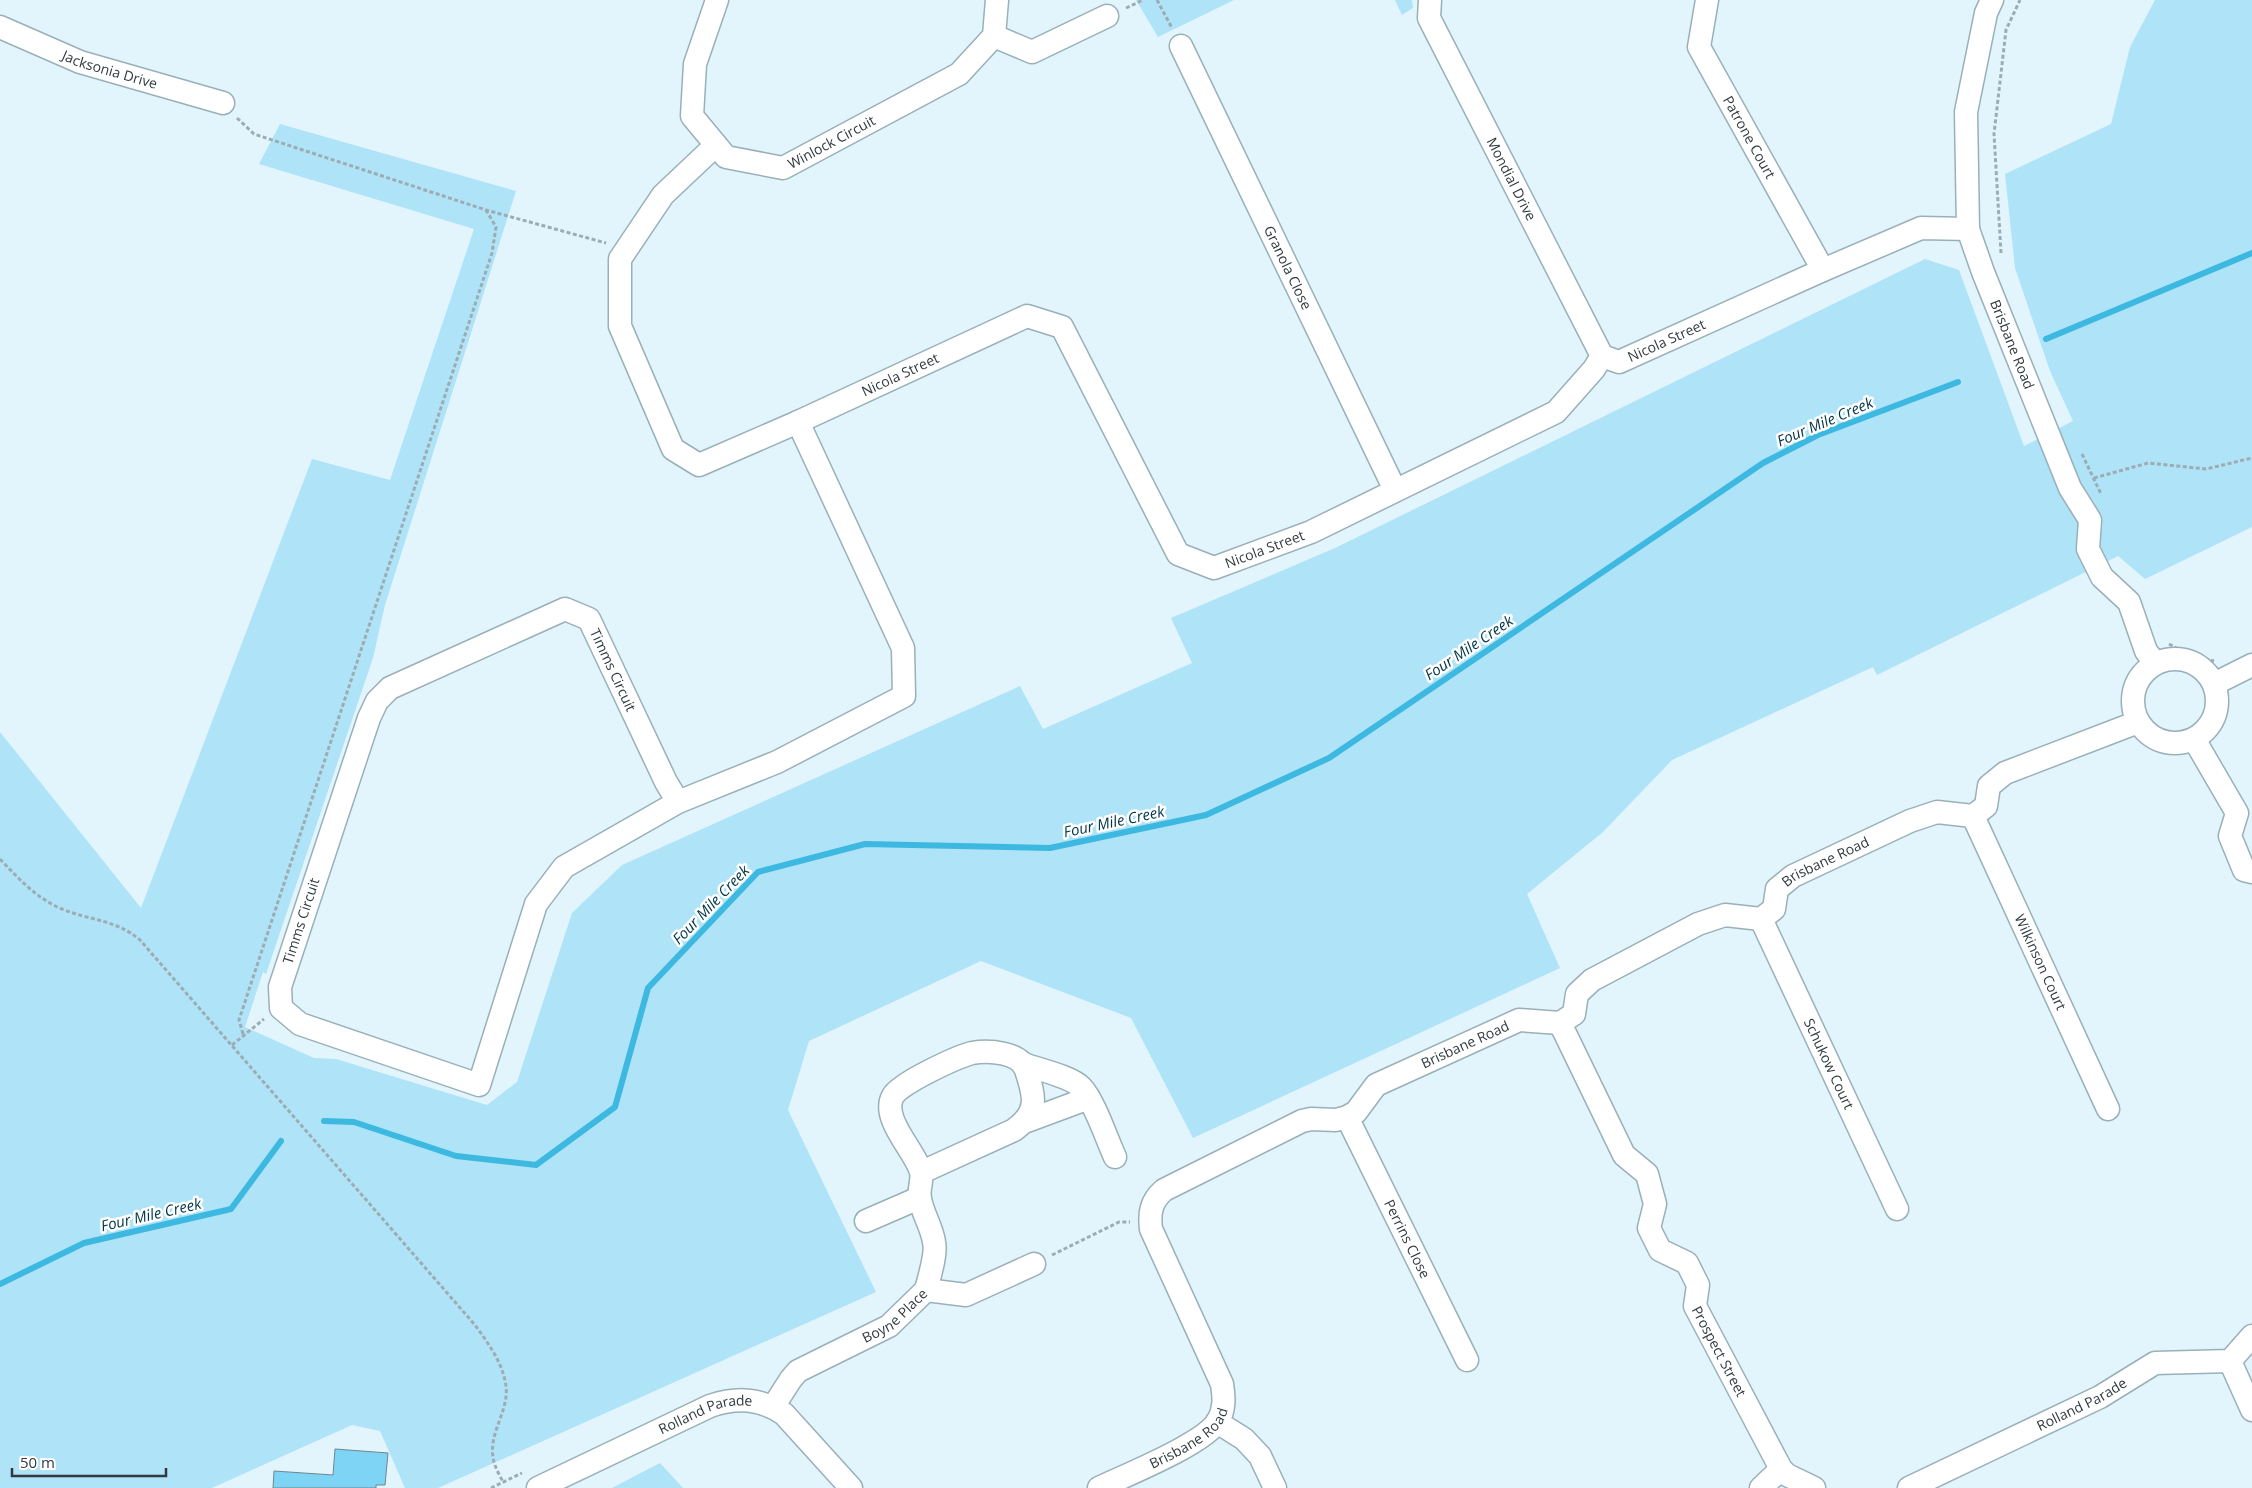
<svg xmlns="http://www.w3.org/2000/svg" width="2252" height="1488" viewBox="0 0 2252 1488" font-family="'Open Sans',sans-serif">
<rect width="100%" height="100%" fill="#e2f5fd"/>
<g fill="#aee3f8">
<polygon points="1136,0 1234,0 1158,37"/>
<polygon points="1395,0 1412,0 1413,8 1402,15"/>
<polygon points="2155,0 2252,0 2252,527 2145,579 2118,556 1877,675 1873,667 1672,760 1603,832 1527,894 1560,968 1193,1138 1131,1018 981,961 809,1041 788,1110 876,1292 438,1488 405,1488 380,1431 352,1425 212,1488 0,1488 0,732 141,908 312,459 390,480 474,229 259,164 280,124 516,191 385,605 373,658 266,974 263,972 245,1027 314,1058 336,1059 487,1105 517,1082 572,913 622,865 1020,686 1043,729 1192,663 1171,618 1335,548 1925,259 1959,270 2024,446 2073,421 2050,371 2015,268 2005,174 2111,124 2130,47"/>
<polygon points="660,1463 683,1488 612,1488"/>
</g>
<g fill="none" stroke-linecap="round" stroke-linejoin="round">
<g stroke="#3db8e0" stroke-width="6">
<polyline points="2046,339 2252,253"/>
<polyline points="324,1121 354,1122 456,1156 536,1165 615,1107 648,988 758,872 865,844 1050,848 1206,815 1329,758 1763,463 1818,435 1958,382"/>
<polyline points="0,1284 84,1243 231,1209 281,1141"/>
</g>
</g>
<polygon fill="#7dd4f5" stroke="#70868f" points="335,1449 388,1453 385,1485 376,1485 376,1488 273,1488 274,1471 333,1475"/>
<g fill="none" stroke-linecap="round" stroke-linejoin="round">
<defs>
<g id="minor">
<path id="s1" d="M717,0L695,64L692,116L726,157L783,168L959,74L994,36L997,0"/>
<path id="s2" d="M1430,0L1429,18L1602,356"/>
<path id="s3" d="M1707,0L1699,47L1823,270"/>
<path id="s4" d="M1992,0L1986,13L1966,112L1968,229L1983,272L2070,488L2090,520L2088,549L2102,577L2129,602L2146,651L2155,663"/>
<path id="s5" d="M0,27L80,62L223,103"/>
<polyline points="994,36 1032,52 1107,16"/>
<path id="s6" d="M1181,46L1395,490"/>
<path id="s7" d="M716,145L663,195L620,259V326L673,449L699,465L798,422L1027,316L1062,327L1178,554L1214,568L1311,532L1556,412L1594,369L1602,356L1619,362L1823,270L1921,228L1968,229"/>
<circle cx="2175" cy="701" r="42"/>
<polyline points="2214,684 2252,665"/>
<polyline points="2194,739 2237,813 2230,836 2244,870 2252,872"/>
<polyline points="678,802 666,782 589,619 565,609 390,688 377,701 369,718 280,987 281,1008 300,1024 479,1085 536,904 564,867 678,802 777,762 904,696 903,648 798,422"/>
<path id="s8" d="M1973,816L2108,1109"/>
<path id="s9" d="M1761,919L1897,1209"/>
<path id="s10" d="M1560,1023L1624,1155L1647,1174L1655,1204L1649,1228L1660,1250L1687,1263L1698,1285L1695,1306L1781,1469L1787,1475L1814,1488"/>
<path d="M1024,1064C1039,1070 1070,1076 1081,1087C1094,1100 1107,1140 1115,1157"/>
<path id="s11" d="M1347,1117L1467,1360"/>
<polyline points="1027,1121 1089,1098"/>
<path d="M922,1172L1014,1130C1039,1112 1035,1097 1026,1070C1020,1052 989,1050 972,1053C957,1057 900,1083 893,1096C880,1118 916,1152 921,1172C923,1180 918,1190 920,1198C922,1213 932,1227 934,1242C937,1253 929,1278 926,1290"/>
<polyline points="866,1221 919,1198"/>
<polyline points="926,1290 966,1295 1034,1264"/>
<polyline points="2230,1361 2252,1410"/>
<path id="s12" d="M773,1407L791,1379L798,1371L889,1326L926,1290"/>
<polyline points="1217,1422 1244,1439 1260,1456 1275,1488"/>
<path id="s13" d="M538,1488L710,1406C737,1397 760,1398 784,1414L851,1488"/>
<path id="s14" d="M1099,1488C1126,1475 1204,1444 1218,1421C1225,1409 1224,1397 1222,1384L1151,1229C1149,1213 1151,1201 1164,1190L1302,1121L1311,1119L1336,1120L1347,1117L1356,1112L1376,1085L1519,1020L1560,1023L1574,1014L1577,994L1592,980L1698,924L1725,915L1761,919L1774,909L1777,889L1793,876L1910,821L1937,812L1973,816L1986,806L1989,786L2005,773L2138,722"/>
<polyline points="1761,1488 1781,1469"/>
<path id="s15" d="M1909,1488L2100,1397L2155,1363L2230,1361L2252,1336"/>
</g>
</defs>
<use href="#minor" stroke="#99b0b9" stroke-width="25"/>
<g stroke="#9dacb2" stroke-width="3" stroke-dasharray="4 2.5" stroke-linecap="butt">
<polyline points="1157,0 1172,28"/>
<polyline points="1126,8 1143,0"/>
<polyline points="237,118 254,134 486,210 606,243"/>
<polyline points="2001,253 1994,134 2006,30 2020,0"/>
<polyline points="2082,454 2101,494"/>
<polyline points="2094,478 2148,463 2206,469 2252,458"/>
<polyline points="2169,644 2189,655 2214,661"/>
<path d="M0,859C19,879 36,898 62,909C91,921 115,919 140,940L475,1325C488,1343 503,1363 506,1386C509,1411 489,1432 493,1457C494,1466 499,1474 503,1482"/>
<polyline points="243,1034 239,1020 492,253 496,227 486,210"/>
<polyline points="232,1045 264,1019"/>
<polyline points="1052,1255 1119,1222 1130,1222"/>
<polyline points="491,1488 522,1473"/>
</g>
<use href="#minor" stroke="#fff" stroke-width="22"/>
</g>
<g text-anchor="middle" stroke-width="5" stroke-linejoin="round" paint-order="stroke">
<g font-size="14" fill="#313a3e" stroke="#fff">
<text dy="5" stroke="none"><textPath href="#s5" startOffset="118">Jacksonia Drive</textPath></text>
<text dy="5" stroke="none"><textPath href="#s3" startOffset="151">Patrone Court</textPath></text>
<text dy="5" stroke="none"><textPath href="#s1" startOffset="286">Winlock Circuit</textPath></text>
<text dy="5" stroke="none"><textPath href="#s2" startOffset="199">Mondial Drive</textPath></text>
<text dy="5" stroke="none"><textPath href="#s6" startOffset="246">Granola Close</textPath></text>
<text dy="5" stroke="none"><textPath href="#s7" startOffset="1591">Nicola Street</textPath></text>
<text dy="5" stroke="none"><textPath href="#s4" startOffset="356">Brisbane Road</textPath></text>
<text dy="5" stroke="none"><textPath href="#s7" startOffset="602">Nicola Street</textPath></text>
<text dy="5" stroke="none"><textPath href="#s7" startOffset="1126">Nicola Street</textPath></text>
<text transform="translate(613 670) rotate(65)" y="5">Timms Circuit</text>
<text dy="5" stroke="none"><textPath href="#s14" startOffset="1166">Brisbane Road</textPath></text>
<text transform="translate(301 921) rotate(-72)" y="5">Timms Circuit</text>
<text dy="5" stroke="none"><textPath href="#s8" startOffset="161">Wilkinson Court</textPath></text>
<text dy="5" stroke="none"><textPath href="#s14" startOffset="731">Brisbane Road</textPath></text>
<text dy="5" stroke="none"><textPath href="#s9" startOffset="160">Schukow Court</textPath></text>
<text dy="5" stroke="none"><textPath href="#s11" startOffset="136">Perrins Close</textPath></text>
<text dy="5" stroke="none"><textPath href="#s12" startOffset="156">Boyne Place</textPath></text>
<text dy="5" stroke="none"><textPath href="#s10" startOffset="384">Prospect Street</textPath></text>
<text dy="5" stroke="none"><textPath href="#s15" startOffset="192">Rolland Parade</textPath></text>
<text dy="5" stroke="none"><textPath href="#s13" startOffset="184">Rolland Parade</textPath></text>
<text dy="5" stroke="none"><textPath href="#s14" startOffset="104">Brisbane Road</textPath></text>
</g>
<g font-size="15" font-style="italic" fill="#003747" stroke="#fff">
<text transform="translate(1825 422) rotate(-23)" y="5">Four Mile Creek</text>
<text transform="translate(1469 648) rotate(-34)" y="5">Four Mile Creek</text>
<text transform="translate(1114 822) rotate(-12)" y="5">Four Mile Creek</text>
<text transform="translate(711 905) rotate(-46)" y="5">Four Mile Creek</text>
<text transform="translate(151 1215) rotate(-13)" y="5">Four Mile Creek</text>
</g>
</g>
<path d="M12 1468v8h154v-8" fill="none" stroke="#313a3e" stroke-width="2.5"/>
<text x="20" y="1468" font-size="15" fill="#313a3e" stroke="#ffffff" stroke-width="4" paint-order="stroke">50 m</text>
</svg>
